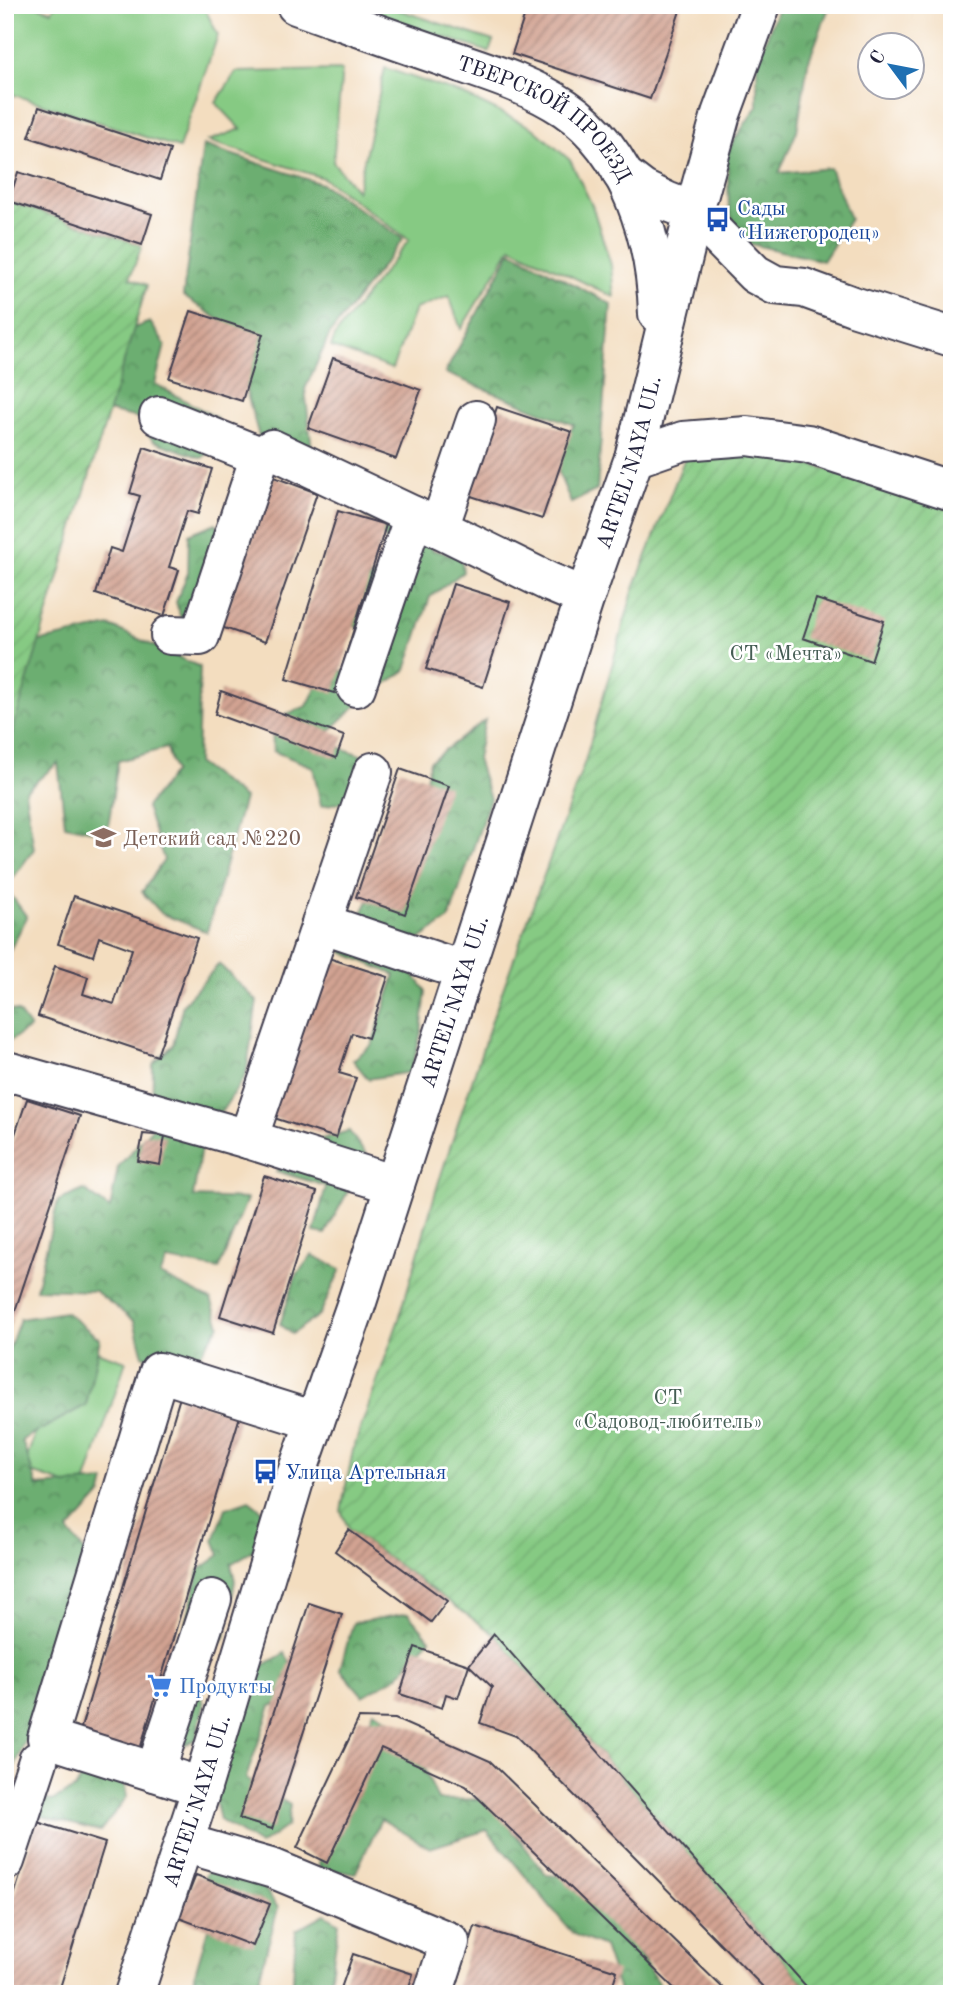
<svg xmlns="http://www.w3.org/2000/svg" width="957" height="1999" viewBox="0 0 957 1999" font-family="'Old Standard TT',serif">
<defs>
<pattern id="forest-crowns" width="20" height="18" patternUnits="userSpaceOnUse" patternTransform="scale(1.75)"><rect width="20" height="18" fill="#6cae71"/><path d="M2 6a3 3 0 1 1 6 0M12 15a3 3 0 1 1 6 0" fill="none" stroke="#588d5e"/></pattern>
<pattern id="garden-furrows" width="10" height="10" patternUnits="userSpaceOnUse" patternTransform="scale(1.75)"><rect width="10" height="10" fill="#86ca83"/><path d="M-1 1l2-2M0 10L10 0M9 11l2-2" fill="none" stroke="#73ad72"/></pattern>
<pattern id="building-hatch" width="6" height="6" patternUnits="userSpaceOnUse" patternTransform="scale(1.75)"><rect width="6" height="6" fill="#d2a392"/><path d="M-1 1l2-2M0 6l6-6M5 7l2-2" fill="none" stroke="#aa8478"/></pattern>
</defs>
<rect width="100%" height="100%" fill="#fff"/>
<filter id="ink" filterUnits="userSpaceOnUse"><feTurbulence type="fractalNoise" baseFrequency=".0143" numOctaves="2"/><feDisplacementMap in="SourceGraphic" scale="14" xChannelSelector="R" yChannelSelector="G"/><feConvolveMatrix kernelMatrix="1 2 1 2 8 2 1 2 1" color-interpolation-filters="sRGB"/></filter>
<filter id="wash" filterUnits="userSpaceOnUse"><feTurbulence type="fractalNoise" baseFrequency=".00686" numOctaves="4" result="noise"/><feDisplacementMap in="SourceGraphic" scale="28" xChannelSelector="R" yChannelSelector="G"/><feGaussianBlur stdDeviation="1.57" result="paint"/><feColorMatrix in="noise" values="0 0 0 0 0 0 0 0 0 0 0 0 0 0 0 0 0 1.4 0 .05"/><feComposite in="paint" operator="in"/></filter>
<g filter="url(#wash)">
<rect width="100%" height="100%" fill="#f3ddbf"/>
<g fill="#86ca83" stroke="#54765f" stroke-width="2">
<polygon points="5,5 34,5 52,11 55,5 199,5 204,7 218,35 179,148 5,92"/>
<polygon points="345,5 384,5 493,41 489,52"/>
<polygon points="385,68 462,94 533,128 570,160 592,205 611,265 614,297 511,247 461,329 449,296 415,309 392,369 331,347 336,334 409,240 323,178 208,141 241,129 216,103 236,72 342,70 333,162 357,191"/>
<polygon points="65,1341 126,1361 83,1490 23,1470"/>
</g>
<g fill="url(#forest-crowns)" stroke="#476856" stroke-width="2">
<polygon points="779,5 830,5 808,63 797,131 779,173 830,168 850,219 823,261 742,242 729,211 727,151 757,106 757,63"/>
<polygon points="203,145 322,184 403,239 330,334 305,389 312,450 262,447 241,373 249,339 183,296"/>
<polygon points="511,251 611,304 597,490 571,503 553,459 574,425 445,373"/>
<polygon points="150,322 165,345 155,384 217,418 215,447 202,458 153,441 138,418 94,408 97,342"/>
<polygon points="351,501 423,502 432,550 461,557 463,572 430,597 406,670 357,705 320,740 363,756 371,797 321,806 313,767 273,751 272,720 307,706 325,671 368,671 381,635 339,621 338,605 400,554"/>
<polygon points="216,523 234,557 214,610 181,619 176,602 188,573 189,534"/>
<polygon points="110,626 200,667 197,763 244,798 207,932 162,914 142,892 164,860 146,807 174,772 167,748 118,761 107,834 65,825 58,763 25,791 34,849 6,888 27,917 5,959 5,689 13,647"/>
<polygon points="485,720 477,759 490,799 449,919 398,954 426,991 421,1033 411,1072 368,1079 353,1060 372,1045 395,975 342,952 423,793 430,761"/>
<polygon points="219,964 257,1001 246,1075 202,1141 193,1197 247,1199 219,1269 167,1260 160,1275 211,1300 220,1325 191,1367 143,1356 134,1321 95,1291 36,1289 58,1201 84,1190 110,1209 118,1167 152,1128 153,1064 173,1045 183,1004"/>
<polygon points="5,1009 18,1012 30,1028 5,1044"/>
<polygon points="349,1131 367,1156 325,1234 314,1232 326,1186 276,1171 311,1142"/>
<polygon points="312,1255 341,1269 320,1314 292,1334 280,1324 296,1276"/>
<polygon points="65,1312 100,1339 86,1405 22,1440 37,1486 105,1481 102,1494 68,1531 85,1552 59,1657 15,1766 5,1767 5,1360 20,1319"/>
<polygon points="249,1500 262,1510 254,1550 231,1564 235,1581 225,1637 196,1670 204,1705 196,1739 168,1754 181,1645 199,1570 220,1555 214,1540 226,1508"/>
<polygon points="408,1613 430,1639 398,1676 363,1696 340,1669 353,1623"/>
<polygon points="285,1653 307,1694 271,1706 246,1778 290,1805 287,1826 260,1845 220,1820 210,1778 240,1679"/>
<polygon points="374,1711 408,1730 438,1800 488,1799 547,1875 591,1879 665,1994 620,1994 604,1947 573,1934 487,1830 430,1848 381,1819 355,1874 319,1868 319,1842"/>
<polygon points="105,1769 123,1776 127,1797 100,1831 33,1814 5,1843 5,1797 17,1794 52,1801 75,1789 85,1772"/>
<polygon points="213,1858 252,1870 278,1908 255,1994 189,1994 210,1922 202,1884"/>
<polygon points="325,1914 339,1923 328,1994 292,1994 296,1930"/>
</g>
<g fill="url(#garden-furrows)" stroke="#54765f" stroke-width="2">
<polygon points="5,200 142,245 130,278 147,285 5,755"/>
<polygon points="748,445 952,508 952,1994 813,1994 494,1634 349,1530 341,1511 353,1450 399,1319 438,1184 493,1017 585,761 633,591 688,450"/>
</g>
<g id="blocks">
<g fill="url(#building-hatch)">
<polygon points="528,5 682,5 650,99 512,54"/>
<polygon points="39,107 170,150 160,180 29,137"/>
<polygon points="18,172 152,214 142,245 9,201"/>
<polygon points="191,311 263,334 242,401 169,378"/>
<polygon points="333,358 421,390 396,459 308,428"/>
<polygon points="497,407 572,432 542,519 468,495"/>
<polygon points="144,447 212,469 198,514 187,511 169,567 179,570 164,616 96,594 110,548 122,552 140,496 130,493"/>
<polygon points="274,477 317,493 265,642 221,627"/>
<polygon points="338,511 386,525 334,693 286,679"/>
<polygon points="453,584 510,602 483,687 426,669"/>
<polygon points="816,599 884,621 871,661 803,638"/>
<polygon points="221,691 344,736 336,758 215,714"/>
<polygon points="400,769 449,786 405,914 356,897"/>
<polygon points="74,896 197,938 157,1056 38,1016 55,966 88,977 83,994 114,1004 132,949 99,937 93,956 58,944"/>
<polygon points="322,956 388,977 368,1038 352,1033 339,1073 356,1078 336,1138 271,1117"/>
<polygon points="27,1099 80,1116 6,1338 5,1164"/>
<polygon points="143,1134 165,1136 160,1165 138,1161"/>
<polygon points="264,1176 317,1192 273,1333 220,1316"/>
<polygon points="180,1397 240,1416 137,1759 77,1741"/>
<polygon points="349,1530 447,1601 431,1622 335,1551"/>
<polygon points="309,1603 342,1614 272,1829 239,1819"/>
<polygon points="494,1634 813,1994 770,1994 516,1736 480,1723 492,1687 469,1665 458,1698 446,1694 442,1708 400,1694 415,1647 469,1665"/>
<polygon points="359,1718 395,1719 490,1761 729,1994 680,1994 466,1786 381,1748 327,1863 297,1848"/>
<polygon points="37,1822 105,1843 58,1994 5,1994 5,1924"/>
<polygon points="196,1875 270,1904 253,1946 179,1918"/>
<polygon points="475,1926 617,1971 610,1994 454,1994"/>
<polygon points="353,1954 413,1974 407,1994 339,1994"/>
</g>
</g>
</g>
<g filter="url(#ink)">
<use href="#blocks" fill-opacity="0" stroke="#413e4f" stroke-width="2"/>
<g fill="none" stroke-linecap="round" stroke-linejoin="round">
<defs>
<g id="minor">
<path id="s1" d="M296,5C347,23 397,41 447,58C487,72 529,84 565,108C629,151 656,240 658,314"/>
<polyline points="622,174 643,190 666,201 694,212 755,274 775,285 804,288 853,306 952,337"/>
<polyline points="159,416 260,456"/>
<polyline points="476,420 439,528 549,582 585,597"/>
<polyline points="634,458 683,441 747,436 808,444 952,491"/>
<polyline points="170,635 200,636 260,456 272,449 439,528"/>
<polyline points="356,687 414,516"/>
<polyline points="321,923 464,971"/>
<polyline points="5,1076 7,1071 248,1139 395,1185"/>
<polyline points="248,1139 373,772"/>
<polyline points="155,1772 212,1599"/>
<polyline points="202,1787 47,1738 159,1372 315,1421"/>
<polyline points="184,1843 274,1869 450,1942 433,1994"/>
<polyline points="5,1861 38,1761"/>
<path id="s2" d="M134,1994L202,1787L294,1481L356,1305L585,597L634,458L694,212L721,114L761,5"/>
</g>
</defs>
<use href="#minor" stroke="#413e4f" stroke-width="42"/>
<use href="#minor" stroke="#fff" stroke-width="38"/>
</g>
</g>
<defs>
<symbol id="bus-bare" viewBox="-9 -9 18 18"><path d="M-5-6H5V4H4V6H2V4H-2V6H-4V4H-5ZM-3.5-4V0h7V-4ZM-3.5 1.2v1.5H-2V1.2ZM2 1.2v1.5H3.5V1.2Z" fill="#1a4fb4" stroke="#fff" stroke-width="2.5" paint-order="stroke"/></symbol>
<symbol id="school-bare" viewBox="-9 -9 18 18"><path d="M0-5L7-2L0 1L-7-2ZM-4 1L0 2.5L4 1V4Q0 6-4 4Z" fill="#8d6e63" stroke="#fff" stroke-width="2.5" paint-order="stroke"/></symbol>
<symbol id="supermarket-bare" viewBox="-9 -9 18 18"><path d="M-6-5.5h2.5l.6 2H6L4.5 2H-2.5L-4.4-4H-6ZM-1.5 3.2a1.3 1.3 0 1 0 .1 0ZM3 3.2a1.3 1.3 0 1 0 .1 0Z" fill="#3f7fe0" stroke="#fff" stroke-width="2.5" paint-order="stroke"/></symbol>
</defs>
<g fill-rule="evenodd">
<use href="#bus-bare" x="700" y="202" width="35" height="35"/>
<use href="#school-bare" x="86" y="820" width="35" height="35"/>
<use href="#bus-bare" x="248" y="1454" width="35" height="35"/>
<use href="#supermarket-bare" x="142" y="1668" width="35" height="35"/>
</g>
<g text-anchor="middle" stroke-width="5" stroke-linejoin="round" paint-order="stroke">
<g font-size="21" fill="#22223b" stroke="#fff">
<text dy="7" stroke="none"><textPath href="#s1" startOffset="278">ТВЕРСКОЙ ПРОЕЗД</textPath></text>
<text dy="7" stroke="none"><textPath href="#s2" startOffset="1610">ARTEL'NAYA UL.</textPath></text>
<text dy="7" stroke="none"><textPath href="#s2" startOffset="1043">ARTEL'NAYA UL.</textPath></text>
<text dy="7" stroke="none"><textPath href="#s2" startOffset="203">ARTEL'NAYA UL.</textPath></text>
</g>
<g font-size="21" fill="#164399" stroke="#fff" text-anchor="start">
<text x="737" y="215">Сады<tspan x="737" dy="24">«Нижегородец»</tspan></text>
<text x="285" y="1479">Улица Артельная</text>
</g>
<g font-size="21" fill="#455d54" stroke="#fff">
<text x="786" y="660">СТ «Мечта»</text>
<text x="668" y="1404">СТ<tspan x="668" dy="24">«Садовод-любитель»</tspan></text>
</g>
<g font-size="21" fill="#785e54" stroke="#fff" text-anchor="start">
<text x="123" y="845">Детский сад №220</text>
</g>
<g font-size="21" fill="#366cbe" stroke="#fff" text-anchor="start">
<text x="179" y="1693">Продукты</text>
</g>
</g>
<rect width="957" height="1999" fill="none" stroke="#fff" stroke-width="28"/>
<g transform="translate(891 66) rotate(302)"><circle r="33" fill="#ffffff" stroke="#a7a7b1" stroke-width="2"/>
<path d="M0-5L12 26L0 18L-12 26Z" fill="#1f6fb2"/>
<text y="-10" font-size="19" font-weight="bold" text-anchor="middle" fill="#22223b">С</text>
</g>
</svg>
